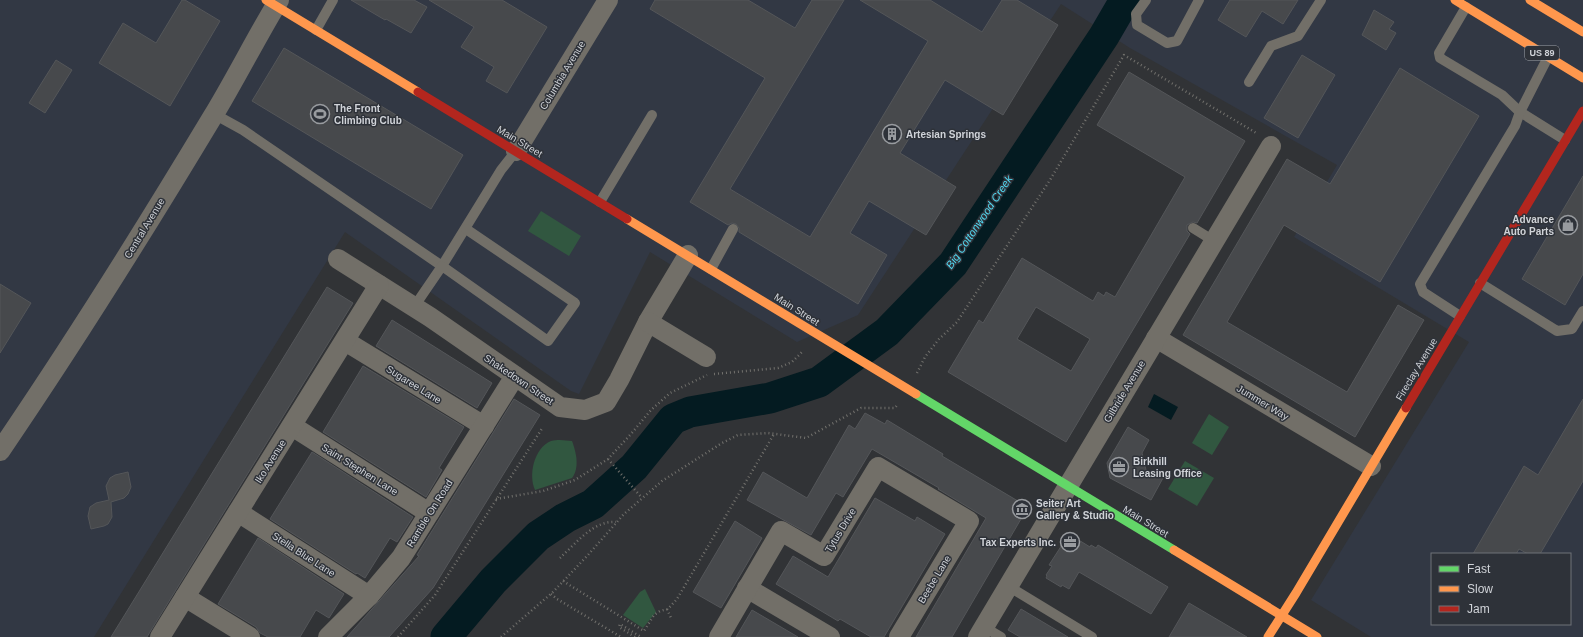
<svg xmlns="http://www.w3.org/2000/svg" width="1583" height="637" viewBox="0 0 1583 637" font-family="Arial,sans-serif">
<rect width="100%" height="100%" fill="#313336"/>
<path fill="#323844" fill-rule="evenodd" d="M0,0H1583V637H1371L1311,600L1469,342L1294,237L1337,165L1130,48L1061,4L858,315L797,342L650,252L579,394L571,391L345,232L94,637H0ZM1432,554H1570V624H1432Z"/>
<g fill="#315740">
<polygon points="541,211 581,236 569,256 528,231"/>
<polygon points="1209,414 1229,427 1212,455 1192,443"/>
<path d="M560,440L572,441C576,452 580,467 572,478L535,490C528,475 534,448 551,441C554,440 557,440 560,440Z"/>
<polygon points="1185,461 1214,478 1197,506 1168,489"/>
<polygon points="645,589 656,612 643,628 623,615 640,592"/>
</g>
<polygon fill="#041b21" points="1154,394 1178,407 1171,420 1148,407"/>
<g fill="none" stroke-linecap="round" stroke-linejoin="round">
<polyline stroke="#041b21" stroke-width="31" points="446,637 493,581 538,536 565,518 593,504 634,467 673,419 690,412 770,398 819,382 887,332 953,264 1104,36 1125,0"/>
</g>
<g fill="#47494c" stroke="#545659" fill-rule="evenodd">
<polygon points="182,0 185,0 220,21 170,106 99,63 123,23 156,43"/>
<polygon points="351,0 414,0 427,7 411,33 386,19 385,20"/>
<polygon points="429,0 502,0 547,27 507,93 486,81 494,67 461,47 474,27"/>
<polygon points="655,0 748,0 795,28 812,0 844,0 730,189 810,237 928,41 860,0 930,0 982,32 1002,0 1017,0 1058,25 1003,115 945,80 900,153 956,187 926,235 869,201 850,233 887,255 858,304 739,232 739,228 736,224 732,223 728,225 690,202 765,78 650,9"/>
<polygon points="1230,0 1298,0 1283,24 1262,11 1246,37 1218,20"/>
<polygon points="1374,10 1394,22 1389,29 1396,33 1386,50 1362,35"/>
<polygon points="284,48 463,155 431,209 252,101"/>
<polygon points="1302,55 1335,75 1298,138 1264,118"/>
<polygon points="56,60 72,70 45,113 29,103"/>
<polygon points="1400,68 1479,116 1380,282 1284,225 1227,322 1347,392 1398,305 1424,320 1355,437 1183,335 1287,159 1330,184"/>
<path d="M1129,72L1245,141L1197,223L1193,222L1187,225V231L1190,234L1066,442L948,372L979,320L983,323L1022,258L1093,301L1098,292L1104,296L1106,292L1115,297L1185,177L1097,125ZM1036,307L1090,339L1071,371L1017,339Z"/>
<polygon points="1583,176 1583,274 1565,305 1522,279"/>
<polygon points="0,284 31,303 0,353"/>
<polygon points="327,287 353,303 150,632 147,637 111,637"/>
<polygon points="392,320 492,383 477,408 376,346"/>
<polygon points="363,366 464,427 439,468 442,470 426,497 323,432"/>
<polygon points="514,399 540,415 433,588 389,637 347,637 419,556 417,555"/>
<polygon points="1583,399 1583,481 1540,554 1528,554 1519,549 1516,554 1473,554 1524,466 1538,475"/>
<polygon points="865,413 885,424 887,420 943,454 942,456 1028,507 952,637 916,637 986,518 938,489 939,488 872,449 843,497 836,493 811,535 747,500 763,472 807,498 849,425 855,429"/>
<polygon points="1128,427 1149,440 1142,453 1146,470 1163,478 1151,500 1110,478 1107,463"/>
<polygon points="312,452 413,517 397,542 390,538 365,578 357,573 356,574 270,519"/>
<polygon points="128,472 131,487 128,494 124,498 111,502 112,517 108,524 104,526 91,529 88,516 90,507 96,503 109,500 106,486 110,478 115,475"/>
<polygon points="875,498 915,521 917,517 945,534 884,637 871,637 840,619 838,621 776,584 793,556 828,577"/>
<polygon points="735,521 762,538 721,608 693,592"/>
<polygon points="1069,534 1090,547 1091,545 1096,548 1098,545 1168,587 1151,614 1079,572 1069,589 1062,585 1061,587 1046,578 1047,576 1046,575 1052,566 1049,565"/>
<polygon points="258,538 344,594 329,618 316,610 300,637 268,637 260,633 256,627 218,604"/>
<polygon points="1189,603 1247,637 1169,637"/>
<polygon points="1021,609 1068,637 1020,637 1008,630"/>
<polygon points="752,610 798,637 736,637"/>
</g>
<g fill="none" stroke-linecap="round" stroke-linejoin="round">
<g stroke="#72716d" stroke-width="2.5" stroke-dasharray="1 3" stroke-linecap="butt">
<polyline points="917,373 925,357 939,339 957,322 1050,180 1124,55 1258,134"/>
<polyline points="714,374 778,368 792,362 803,351"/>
<polyline points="608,459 642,498"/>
<polyline points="496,499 543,491 575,480 608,459 631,434 651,410 670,393 707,375"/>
<path d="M560,558C575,544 594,520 616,522"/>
<polyline points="563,581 644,631 654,615 660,611 668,609 677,599 774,434"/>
<polyline points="551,594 557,599 621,637"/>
<polyline points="667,609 671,618"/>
<polyline points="398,637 435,595 543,427"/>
<polyline points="501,637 553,592 588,555 624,514 662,481 722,443 738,435 768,433 806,438 861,408 895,408 898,404"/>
<polyline points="635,637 619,627 620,624 641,637"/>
</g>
<g stroke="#726f68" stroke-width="10">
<polyline points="1146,0 1136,14 1137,25 1167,43 1177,41 1199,0"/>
<polyline points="1466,7 1439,53 1440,58 1502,95 1520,112 1565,140"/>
<polyline points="316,30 333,0"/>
<polyline points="1249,82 1271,46 1298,36 1321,0"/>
<polyline points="214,114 243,130 442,266 501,170 516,151"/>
<polyline points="600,202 652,115"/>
<polyline points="1193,228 1214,241"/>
<polyline points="711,269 733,229"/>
<polyline points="1480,283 1557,331 1572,329 1583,311"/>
<polyline points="414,307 442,266 548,341 575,303 466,229"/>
<polyline points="1460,316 1423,292 1420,284 1515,126 1520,112 1548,57"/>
<polyline points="1008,586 1092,637"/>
<polyline points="984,627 1001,637"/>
</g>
<g stroke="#726f68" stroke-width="20">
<polyline points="516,151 608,0"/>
<polyline points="338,259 430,317 560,407 585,410 606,402 619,380 648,322 688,255"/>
<polyline points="648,322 706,357"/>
<polyline points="1156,338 1371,466"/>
<polyline points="345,341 484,426"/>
<polyline points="292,426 429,513"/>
<path d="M0,451C75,341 145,229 213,116C236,78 256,38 279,0"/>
<polyline points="238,512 369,596"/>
<polyline points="747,588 830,637"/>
<polyline points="185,597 250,637"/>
<polyline points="160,637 379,285"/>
<polyline points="328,637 369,596 401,558 515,376"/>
<polyline points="719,637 781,531 824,556 878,467 969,521 899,637"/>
<polyline points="978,637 1271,146"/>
</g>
<polyline stroke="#63d668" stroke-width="9" points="916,394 1174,550"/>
<g stroke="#ff974d" stroke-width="9">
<polyline points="266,0 418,92"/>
<polyline points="1455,0 1583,78"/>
<polyline points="1530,0 1583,32"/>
<polyline points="627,219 916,394"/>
<polyline points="1174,550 1317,637"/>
<polyline points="1268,637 1296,593 1406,408"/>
</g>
<g stroke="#b3261e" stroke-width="9">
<polyline points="418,92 627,219"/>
<polyline points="1406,408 1583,111"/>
</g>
</g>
<defs>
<symbol id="stadium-ring" viewBox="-11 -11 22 22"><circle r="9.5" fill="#2e3239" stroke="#989b9f" stroke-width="1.5"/><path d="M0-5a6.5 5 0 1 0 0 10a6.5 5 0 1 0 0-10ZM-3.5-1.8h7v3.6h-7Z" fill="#989b9f"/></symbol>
<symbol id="building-ring" viewBox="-11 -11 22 22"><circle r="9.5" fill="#2e3239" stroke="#989b9f" stroke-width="1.5"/><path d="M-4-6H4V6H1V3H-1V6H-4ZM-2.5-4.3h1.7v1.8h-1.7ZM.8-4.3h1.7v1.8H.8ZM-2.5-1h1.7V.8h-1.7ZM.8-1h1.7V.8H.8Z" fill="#989b9f"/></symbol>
<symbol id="shop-ring" viewBox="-11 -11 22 22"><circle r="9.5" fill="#2e3239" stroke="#989b9f" stroke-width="1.5"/><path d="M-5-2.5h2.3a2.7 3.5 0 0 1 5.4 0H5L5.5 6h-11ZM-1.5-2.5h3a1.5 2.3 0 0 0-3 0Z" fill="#989b9f"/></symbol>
<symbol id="office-ring" viewBox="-11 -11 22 22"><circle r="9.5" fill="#2e3239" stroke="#989b9f" stroke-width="1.5"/><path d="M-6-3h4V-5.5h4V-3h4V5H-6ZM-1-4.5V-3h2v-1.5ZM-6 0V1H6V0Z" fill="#989b9f"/></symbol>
<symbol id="museum-ring" viewBox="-11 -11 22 22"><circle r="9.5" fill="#2e3239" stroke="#989b9f" stroke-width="1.5"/><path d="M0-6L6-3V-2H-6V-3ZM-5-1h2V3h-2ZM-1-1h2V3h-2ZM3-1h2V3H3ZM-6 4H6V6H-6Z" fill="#989b9f"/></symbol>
</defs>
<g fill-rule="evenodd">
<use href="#stadium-ring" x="309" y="103" width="22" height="22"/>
<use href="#building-ring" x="881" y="123" width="22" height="22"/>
<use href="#shop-ring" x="1557" y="214" width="22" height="22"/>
<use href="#office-ring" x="1108" y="456" width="22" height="22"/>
<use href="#museum-ring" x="1011" y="498" width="22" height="22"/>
<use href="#office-ring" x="1059" y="531" width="22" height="22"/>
</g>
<g text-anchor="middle" stroke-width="3" stroke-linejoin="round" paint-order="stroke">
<rect fill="#2e3239" stroke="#9fa3a8" stroke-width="1" x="1525" y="46" width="34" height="14" rx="3"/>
<g font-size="9" font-weight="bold" fill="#d0d3d8">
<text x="1542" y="56">US 89</text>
</g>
<g font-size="10" fill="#d0d3d8" stroke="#2e3239">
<text transform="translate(562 75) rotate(-59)" y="4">Columbia Avenue</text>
<text transform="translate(520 141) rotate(31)" y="4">Main Street</text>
<text transform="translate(144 228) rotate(-59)" y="4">Central Avenue</text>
<text transform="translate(797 309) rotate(32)" y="4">Main Street</text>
<text transform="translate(1416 369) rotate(-59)" y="4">Fireclay Avenue</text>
<text transform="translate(519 379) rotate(34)" y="4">Shakedown Street</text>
<text transform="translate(414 384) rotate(32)" y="4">Sugaree Lane</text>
<text transform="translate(1124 391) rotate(-59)" y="4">Gilbride Avenue</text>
<text transform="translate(1263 402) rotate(31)" y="4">Jummer Way</text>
<text transform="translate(270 461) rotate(-58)" y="4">Iko Avenue</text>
<text transform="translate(360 469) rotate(32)" y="4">Saint Stephen Lane</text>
<text transform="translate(429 513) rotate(-58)" y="4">Ramble On Road</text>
<text transform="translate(1146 521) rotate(31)" y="4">Main Street</text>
<text transform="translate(840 530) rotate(-59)" y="4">Tytus Drive</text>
<text transform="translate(304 554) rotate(33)" y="4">Stella Blue Lane</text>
<text transform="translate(934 579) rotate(-59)" y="4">Beebe Lane</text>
</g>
<g font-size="10" font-weight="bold" fill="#d0d3d8" stroke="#2e3239" text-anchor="start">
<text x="334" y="112">The Front<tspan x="334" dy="12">Climbing Club</tspan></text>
<text x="906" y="138">Artesian Springs</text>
<text x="1554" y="223" text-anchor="end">Advance<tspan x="1554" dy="12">Auto Parts</tspan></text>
<text x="1133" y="465">Birkhill<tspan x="1133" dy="12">Leasing Office</tspan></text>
<text x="1036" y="507">Seiter Art<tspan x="1036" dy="12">Gallery &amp; Studio</tspan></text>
<text x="1056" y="546" text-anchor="end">Tax Experts Inc.</text>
</g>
<g font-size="11" font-style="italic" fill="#51d9f2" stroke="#2e3239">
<text transform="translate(979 222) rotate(-56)" y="4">Big Cottonwood Creek</text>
</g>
</g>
<rect x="1431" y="553" width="140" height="72" fill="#2e3239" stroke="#6f7279"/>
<rect x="1439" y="566" width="20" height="6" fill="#63d668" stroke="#6f7279"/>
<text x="1467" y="573" font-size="12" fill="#d0d3d8">Fast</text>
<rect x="1439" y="586" width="20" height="6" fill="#ff974d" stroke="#6f7279"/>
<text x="1467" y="593" font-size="12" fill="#d0d3d8">Slow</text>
<rect x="1439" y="606" width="20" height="6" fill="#b3261e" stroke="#6f7279"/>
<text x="1467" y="613" font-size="12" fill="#d0d3d8">Jam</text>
</svg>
